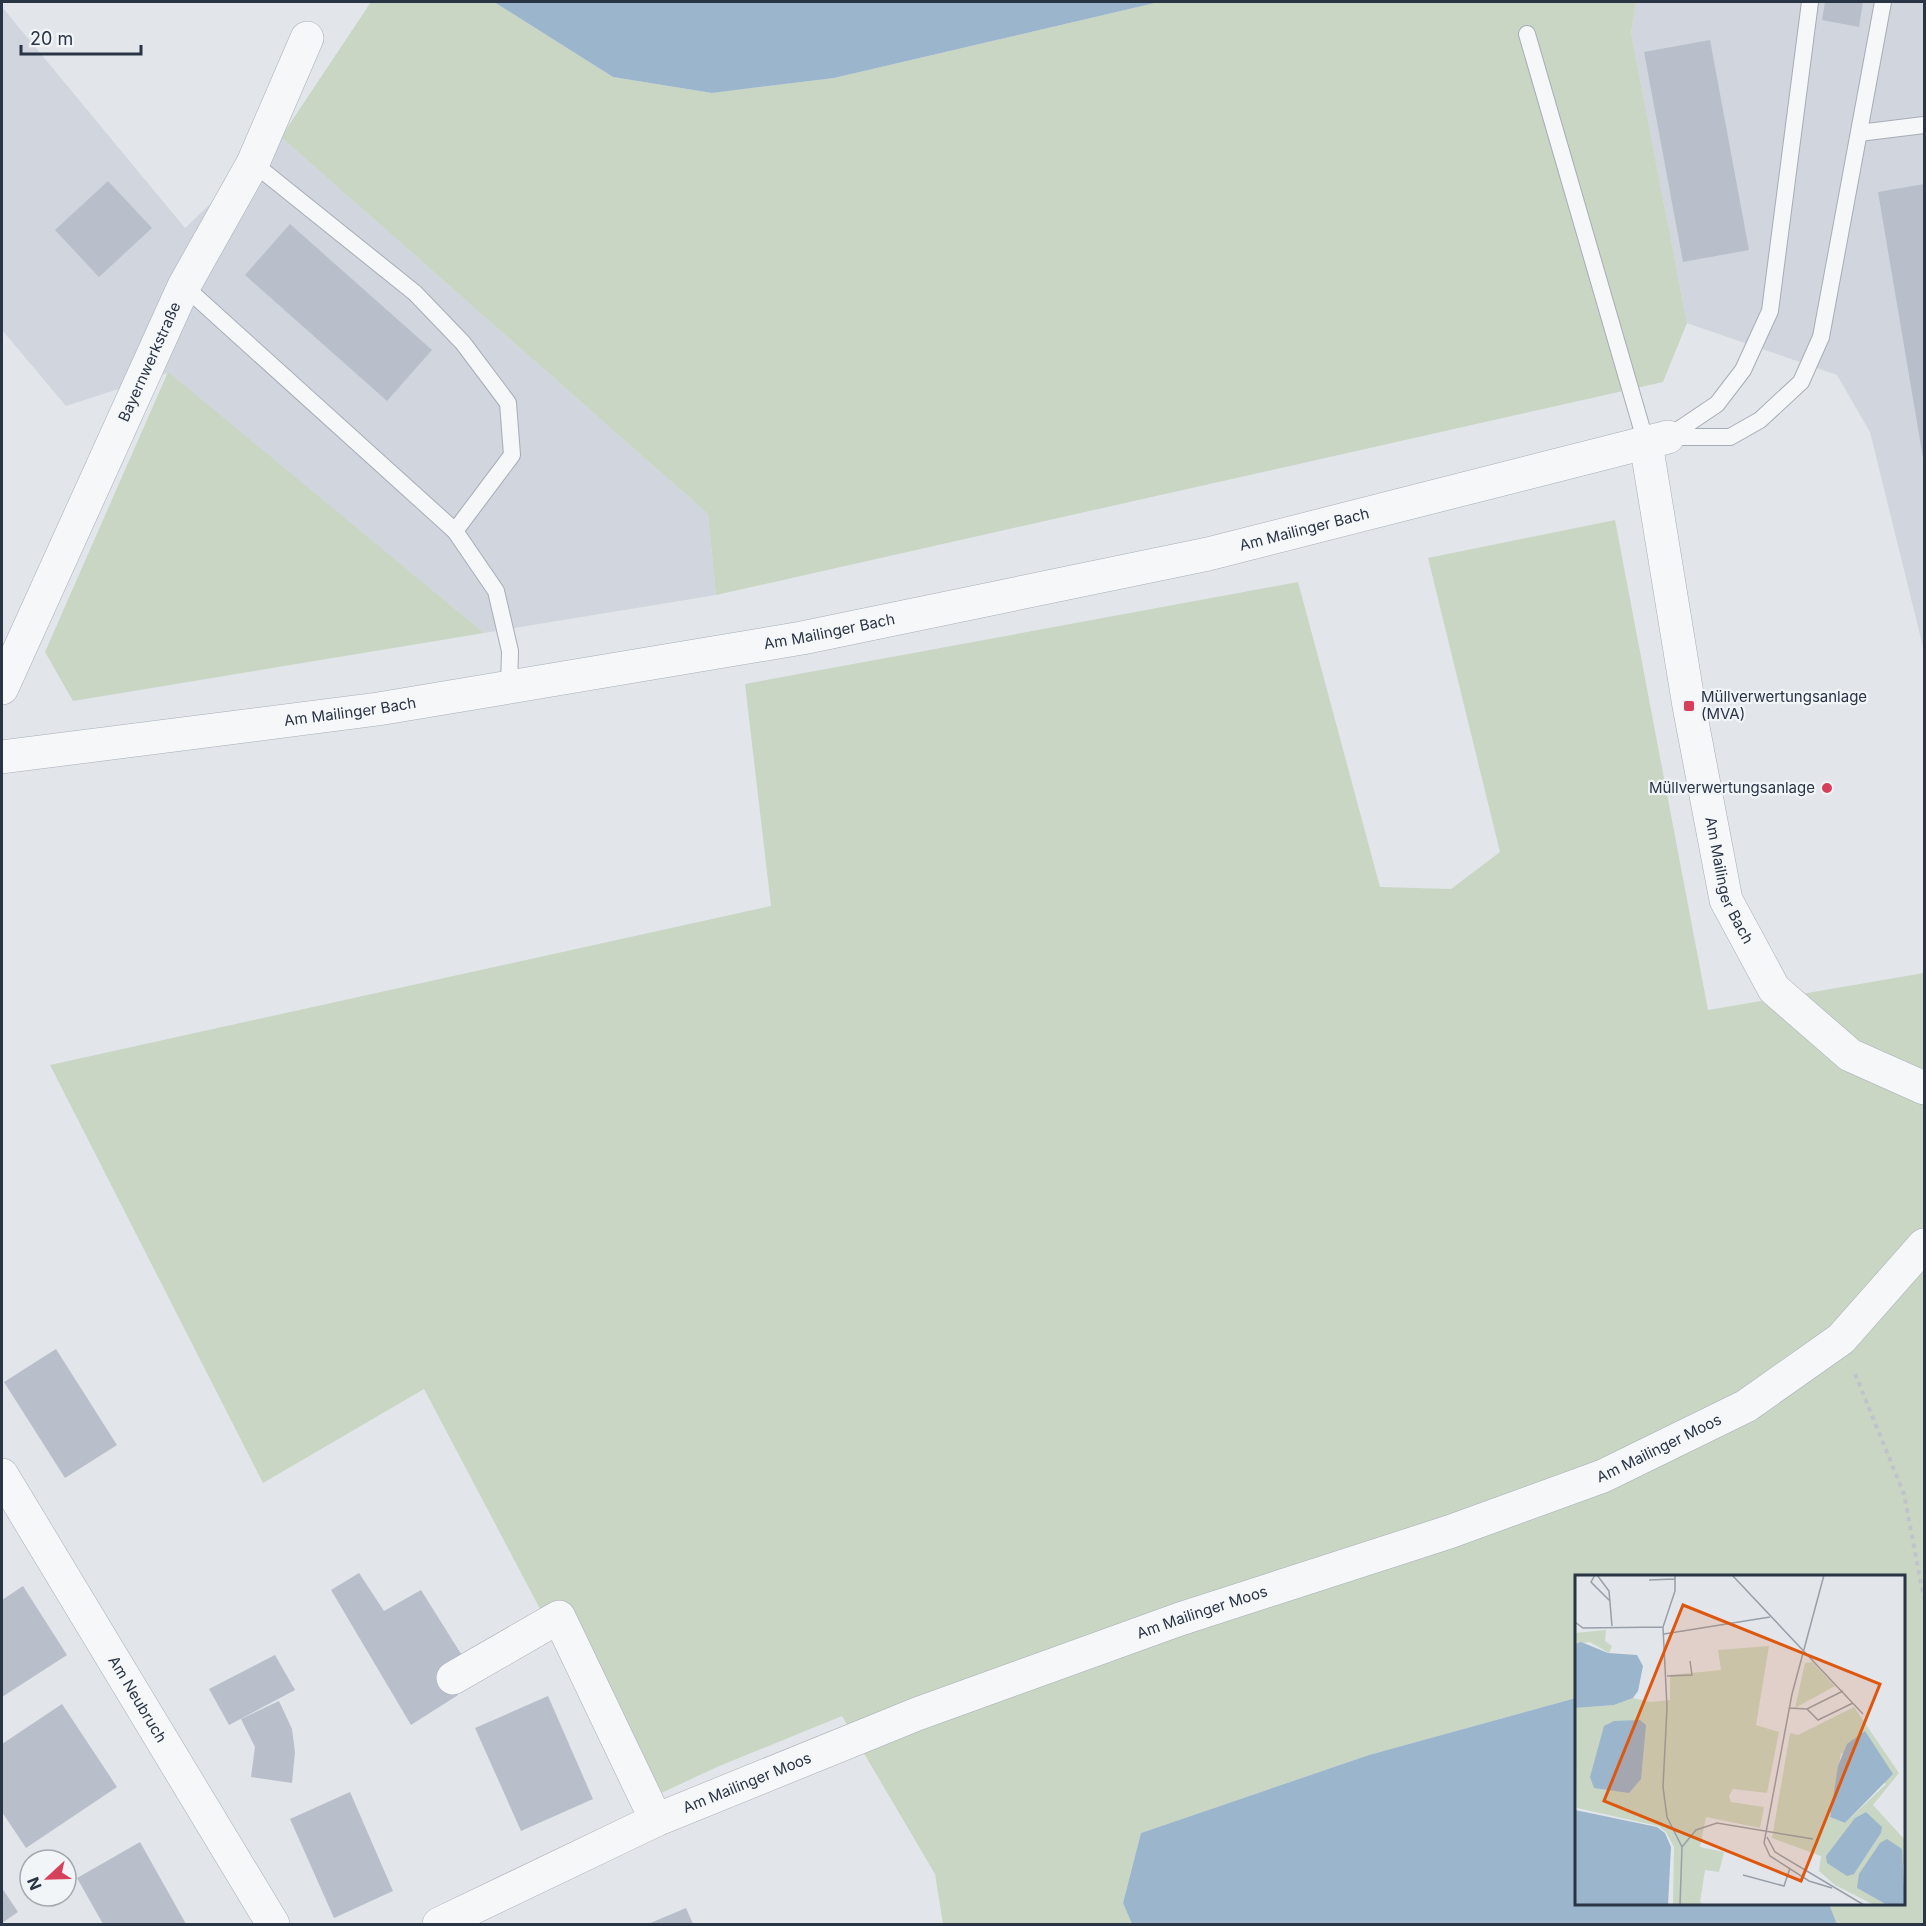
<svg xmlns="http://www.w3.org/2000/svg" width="1926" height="1926" viewBox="0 0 1926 1926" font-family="Inter,sans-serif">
<rect width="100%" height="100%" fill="#e2e6eb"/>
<g fill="#d0d5de">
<polygon points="1636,2 1924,2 1924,651 1870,432 1837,375 1687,323 1631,33"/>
<polygon points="2,7 185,228 281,137 708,514 716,595 484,633 168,373 66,406 2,330"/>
</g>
<g fill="#c8d6c3">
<polygon points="371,2 494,2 613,77 712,93 834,78 1159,2 1636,2 1631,33 1687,323 1663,382 716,595 708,514 281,137"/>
<polygon points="168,372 484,633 73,701 45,652"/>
<polygon points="1615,520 1708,1010 1924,973 1924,1924 1837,1924 1829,1904 1904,1904 1904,1576 1576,1576 1576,1698 1369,1755 1141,1833 1123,1903 1132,1924 943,1924 935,1874 842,1716 717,1767 642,1802 424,1389 263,1483 50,1065 771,906 745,684 1298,582 1380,887 1451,889 1500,852 1428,558"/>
</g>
<g fill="#9bb5cd">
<polygon points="494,2 1159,2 834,78 712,93 613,77"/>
<polygon points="1576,1698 1576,1904 1829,1904 1837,1924 1132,1924 1123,1903 1141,1833 1369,1755"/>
</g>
<g fill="#b9bfca">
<polygon points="1825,2 1863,2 1859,27 1822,20"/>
<polygon points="1710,40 1749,250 1683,262 1644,52"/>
<polygon points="108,181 152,228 99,277 55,230"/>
<polygon points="1924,184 1924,458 1923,458 1878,192"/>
<polygon points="290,224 432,350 387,401 245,275"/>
<polygon points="56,1349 117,1445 65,1478 4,1382"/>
<polygon points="359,1573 384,1611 421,1590 463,1657 443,1670 458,1695 411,1725 331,1590"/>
<polygon points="23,1586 67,1655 2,1697 2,1600"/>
<polygon points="275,1655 295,1690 229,1725 209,1689"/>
<polygon points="548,1696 593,1799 521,1831 475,1728"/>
<polygon points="279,1701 292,1729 295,1752 292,1783 251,1777 255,1747 241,1719"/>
<polygon points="62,1704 117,1787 26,1848 2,1812 2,1744"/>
<polygon points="350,1792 393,1891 334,1918 290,1819"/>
<polygon points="140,1842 186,1924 103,1924 77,1878"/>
<polygon points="2,1888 18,1912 2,1923"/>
<polygon points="686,1908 693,1924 648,1924"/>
</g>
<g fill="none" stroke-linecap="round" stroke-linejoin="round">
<defs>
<g id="service">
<polyline points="1527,34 1646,443"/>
<polyline points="1859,133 1924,125"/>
<polyline points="253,163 415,293 463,343 508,403 512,455 455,531"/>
<polyline points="184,286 455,531 496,591 510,651 509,687"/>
<polyline points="1668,437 1730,437 1760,420 1801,382 1821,337 1883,2"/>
<polyline points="1668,437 1717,404 1743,370 1770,311 1810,2"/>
</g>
<g id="minor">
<path id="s1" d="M1646,443L1689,706L1726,900L1774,989L1850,1055L1924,1088"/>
<path id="s2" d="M2,688L184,286L253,163L307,38"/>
<path id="s3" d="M2,757L378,709L802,638L1208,554L1668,437"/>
<path id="s4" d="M2,1475L273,1924"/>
<polyline points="453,1678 559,1617 656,1820"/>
<path id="s5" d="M439,1924L656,1820L917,1714L1180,1619L1449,1532L1603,1476L1746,1406L1841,1339L1924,1245"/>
</g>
</defs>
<use href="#service" stroke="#a7adb6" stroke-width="18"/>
<use href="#minor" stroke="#a7adb6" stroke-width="34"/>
<polyline stroke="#c0c4ca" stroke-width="4" stroke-dasharray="4.5 4.5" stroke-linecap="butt" points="1855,1374 1904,1494 1924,1599"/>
<use href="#service" stroke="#f5f7f9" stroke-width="16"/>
<use href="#minor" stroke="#f5f7f9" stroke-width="33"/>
</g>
<g fill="#d7405b" stroke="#f2f5f8" stroke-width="2">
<rect x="1683" y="700" width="12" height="12" rx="3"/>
<circle cx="1827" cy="788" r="6"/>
</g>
<g text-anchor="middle" stroke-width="4.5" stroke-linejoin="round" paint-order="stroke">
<g font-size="15" fill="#293445" stroke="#f2f5f8">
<text dy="5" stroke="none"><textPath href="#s2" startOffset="358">Bayernwerkstraße</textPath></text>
<text dy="5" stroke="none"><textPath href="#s3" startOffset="1323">Am Mailinger Bach</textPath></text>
<text dy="5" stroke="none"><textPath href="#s3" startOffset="837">Am Mailinger Bach</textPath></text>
<text dy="5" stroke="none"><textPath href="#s3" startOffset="351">Am Mailinger Bach</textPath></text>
<text dy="5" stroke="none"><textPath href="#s1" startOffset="446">Am Mailinger Bach</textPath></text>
<text dy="5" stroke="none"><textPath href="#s5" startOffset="1311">Am Mailinger Moos</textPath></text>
<text dy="5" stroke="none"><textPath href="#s5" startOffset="825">Am Mailinger Moos</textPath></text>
<text dy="5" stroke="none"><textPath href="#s4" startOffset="262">Am Neubruch</textPath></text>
<text dy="5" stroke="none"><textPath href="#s5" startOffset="339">Am Mailinger Moos</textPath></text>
</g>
<g font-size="15" fill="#293445" stroke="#f2f5f8" text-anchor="start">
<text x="1701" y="702">Müllverwertungsanlage<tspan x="1701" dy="17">(MVA)</tspan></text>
<text x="1815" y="793" text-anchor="end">Müllverwertungsanlage</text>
</g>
</g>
<g transform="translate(1575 1575)">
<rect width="330" height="330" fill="#e2e6eb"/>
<path d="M31,55L30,66L37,71L34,78L15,67L0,69V58ZM194,71L181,150L204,157L192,218L158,214L154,221L156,227L189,232L185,253L131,242L125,272L149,277L144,297L130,295L125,327L128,330H98L99,272L91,257L83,251L2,233L0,133L39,130L58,123L75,127L95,125V100L146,95L143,75ZM237,87L260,111L220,133L230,88ZM279,132L324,198L298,230L330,265V294L325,282L282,313L312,330H299L260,310L244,296L246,281L197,263L215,158L223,160ZM266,178L311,209L270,248L255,242ZM291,237L306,258L279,299L280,243Z" fill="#c8d6c3" fill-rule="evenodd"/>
<path d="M6,67L33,78L62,80L68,91L63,116L58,123L39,130L0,133V69ZM65,145L71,150L66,204L54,218L19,213L15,202L29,151L39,146ZM290,156L318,199L270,248L255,242L263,191L272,169ZM0,235L82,252L90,258L96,272L93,330H0ZM291,237L307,252L306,258L279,299L272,301L252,288L251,281L280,243ZM312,264L327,274L330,330H312L282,313L284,299L305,268Z" fill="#9bb5cd"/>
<path fill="none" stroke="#989fa9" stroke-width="1.5" d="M20,0L16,7L35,26M22,0L34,16L37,51M100,0V16L88,52L92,132L88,212L92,242L107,272L105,330M157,0L288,139M249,0L217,119L189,268L195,281L234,306L257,313M74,5L100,4M0,47L8,53L88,52M89,59L195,42M92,101L117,100L115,86M214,133L232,134L268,116M232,134L243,145L278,128M192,262L200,277L289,330M107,272L121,255L142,248L238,264M168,300L209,311L215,293"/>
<path fill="#de570f" fill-opacity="0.15" stroke="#de570f" stroke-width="3" d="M108,30L305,109L226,306L29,226Z"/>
<rect width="330" height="330" fill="none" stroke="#293445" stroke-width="3"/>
</g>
<rect width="1926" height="1926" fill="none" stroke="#293445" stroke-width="6"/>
<g transform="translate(48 1878) rotate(248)"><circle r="28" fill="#f2f5f8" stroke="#a2a8b0" stroke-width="1.5"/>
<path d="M0-4.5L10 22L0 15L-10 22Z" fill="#d7405b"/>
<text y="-9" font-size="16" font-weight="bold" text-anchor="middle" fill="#293445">N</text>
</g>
<path d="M21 45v9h120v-9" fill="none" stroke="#293445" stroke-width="3"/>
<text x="30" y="45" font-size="18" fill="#293445" stroke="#f2f5f8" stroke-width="4.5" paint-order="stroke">20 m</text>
</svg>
